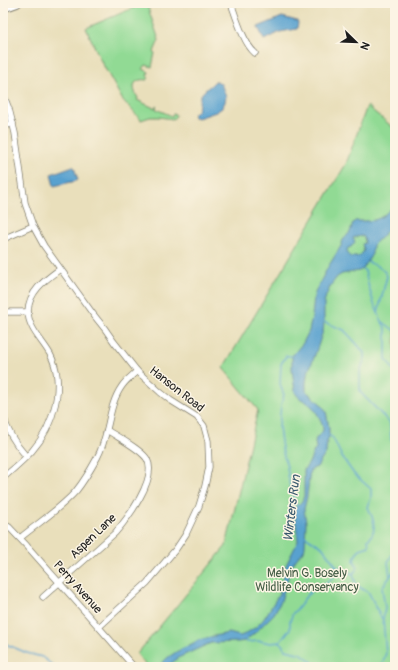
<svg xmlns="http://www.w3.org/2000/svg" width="398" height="670" viewBox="0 0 398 670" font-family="Pangolin,sans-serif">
<rect width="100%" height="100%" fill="#fcf5e5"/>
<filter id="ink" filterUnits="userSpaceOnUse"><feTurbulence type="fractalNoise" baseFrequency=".025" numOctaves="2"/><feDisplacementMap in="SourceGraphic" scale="8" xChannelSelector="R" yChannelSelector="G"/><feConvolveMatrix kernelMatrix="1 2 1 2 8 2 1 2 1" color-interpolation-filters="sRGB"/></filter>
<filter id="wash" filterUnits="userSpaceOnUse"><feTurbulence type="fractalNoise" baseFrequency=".012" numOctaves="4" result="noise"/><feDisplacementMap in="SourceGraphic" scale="16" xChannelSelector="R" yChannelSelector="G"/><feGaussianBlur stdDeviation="0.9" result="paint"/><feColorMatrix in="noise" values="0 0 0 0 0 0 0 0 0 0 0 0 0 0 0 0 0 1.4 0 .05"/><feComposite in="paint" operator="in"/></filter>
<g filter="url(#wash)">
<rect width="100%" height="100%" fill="#e9dfbb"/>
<g fill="#91da94" stroke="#567b58">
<path d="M145,3H159L148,8L159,40L154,52L155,53L152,67L146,65L143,69L149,72L147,76L149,78L147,80C133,78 131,87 138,98L137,100L154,108L157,106L156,109L172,116L174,113L175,114L176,116L173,119L159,117H150L141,120L122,99L101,61L86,28Z"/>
<polygon points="367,106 395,129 395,667 147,667 137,654 226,546 258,410 223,368 346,164"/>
</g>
<g fill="#58a1cf" stroke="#3a5e76" fill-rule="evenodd">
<polygon points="282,17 297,21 298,23 297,29 280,32 264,40 258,27"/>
<path d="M217,81L221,84L226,96L225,102L222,108L216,112L198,118L194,117L193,116L194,113L198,110C199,106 199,100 200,97C203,90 210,87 214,82Z"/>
<polygon points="73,166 74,167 78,180 76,181 54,186 51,174"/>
<path d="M395,204V223C387,230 381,238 373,245L372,254L363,269L359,271L342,274L337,277L331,285L326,296L324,303V323L323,331L315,355L307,375L306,383V391L321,404L326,411L329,428V437L327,442L326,453L317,467L310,470L307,497L304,509L306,522L305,546L304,551L300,554L291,567L281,601L274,614L256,632L245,641L238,642L211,643L204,646L180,657L166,667H158L167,658L176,652L199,640L214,636L229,633L240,636L245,634L256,627L263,620L267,614L279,594L283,580L285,567L298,541L294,509L302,501L304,496V470L309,463L313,453L316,448C316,446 315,444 315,442C315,436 323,434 323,429C322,421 315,408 309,404C304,400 298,399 295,392L292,370V356L296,351L303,343L309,331L312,317L314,296L316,290L328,267L341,246L343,240L350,232L353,223L355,221C378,221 379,221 395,204ZM362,236L364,237L365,243L362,244L364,250C361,257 356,257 350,257L347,251L348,248L351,247L355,242L353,238L356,237Z"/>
</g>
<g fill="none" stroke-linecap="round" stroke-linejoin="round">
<g stroke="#58a1cf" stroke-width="1.5">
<path d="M368,262C375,265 384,268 387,276L378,312"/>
<polyline points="363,269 365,271 369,288 374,304 386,330 386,359 395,372"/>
<polyline points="324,322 344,330 357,344 364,353 364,360 360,372 360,392 390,423 391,439 395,451"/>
<polyline points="383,322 395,331"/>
<polyline points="292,356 286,356 281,364 280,384 284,395 281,404 279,427 282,449 287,467 290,488 297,506"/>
<path d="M329,435L333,438L342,457L354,474L371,489V498L368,507C374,520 378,529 368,540L369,546L360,549L355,556L354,561L358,567L353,574"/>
<polyline points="395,453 392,479 395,482"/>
<polyline points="305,536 322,547 337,567 353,574 356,585 369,593 382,619"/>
<polyline points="390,576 395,570"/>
<polyline points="245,639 247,642 260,641 271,643 280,642 290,629 290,621 293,613 300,606 304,599 313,589 327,583 334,576 334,570 335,564"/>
<polyline points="3,641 8,645 27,653 42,657 55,667"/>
<polyline points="280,642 286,650 302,654 316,665 316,667"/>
<polyline points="381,667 386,653 383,619 385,608 382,587 390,577 388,562 395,549"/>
</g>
</g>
</g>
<g filter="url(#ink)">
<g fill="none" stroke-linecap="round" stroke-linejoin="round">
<defs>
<g id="street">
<path d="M231,3C236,17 244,44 255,53"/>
<polyline points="3,94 9,109 15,133 25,203 33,226 44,246 93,314 105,329 114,342 137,371 160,392 170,400 197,417 204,426 208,441 209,467 205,486 199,506 186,534 176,549 147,583 99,627"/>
<polyline points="3,127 13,123"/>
<polyline points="3,239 33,226"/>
<polyline points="3,312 28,312"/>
<path d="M3,415C7,431 16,445 26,456"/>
<path d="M3,478C13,469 23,461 32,451C54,426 66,384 50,354C42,340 28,328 28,311C29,291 45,280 60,269"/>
<polyline points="3,524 9,527 27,546 134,667"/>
<path d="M20,538C38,523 60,509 76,491C84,481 91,469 97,458C110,435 107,407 122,386C126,380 132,376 137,371"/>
<path d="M43,597L115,533C127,519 158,479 147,459C141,449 117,437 107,430"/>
</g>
<polyline id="secondary" points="3,8 17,3"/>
</defs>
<use href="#street" stroke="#827e6c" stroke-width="7"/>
<use href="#secondary" stroke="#827e6c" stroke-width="10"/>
<use href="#street" stroke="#fff" stroke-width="5.5"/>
<use href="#secondary" stroke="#fff" stroke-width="8"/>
</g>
</g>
<g text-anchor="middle" stroke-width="3" stroke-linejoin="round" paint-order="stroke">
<g font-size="12" fill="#1c1c1c" stroke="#fcf5e5">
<text transform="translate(177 389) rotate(38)" y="4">Hanson Road</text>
<text transform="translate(93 536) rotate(-44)" y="4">Aspen Lane</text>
<text transform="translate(78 587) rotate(48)" y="4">Perry Avenue</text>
</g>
<g font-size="12" fill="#455e46" stroke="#fcf5e5">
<text x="307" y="577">Melvin G. Bosely<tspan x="307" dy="14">Wildlife Conservancy</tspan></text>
</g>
<g font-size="13" font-style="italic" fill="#37586d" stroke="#fcf5e5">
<text transform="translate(291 508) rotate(-83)" y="5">Winters Run</text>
</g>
</g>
<rect width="398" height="670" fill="none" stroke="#fcf5e5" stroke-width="16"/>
<g transform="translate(356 42) rotate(113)" stroke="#fcf5e5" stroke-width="3" paint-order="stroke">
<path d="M0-3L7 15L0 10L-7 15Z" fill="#1c1c1c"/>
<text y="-6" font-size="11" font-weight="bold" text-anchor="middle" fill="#1c1c1c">N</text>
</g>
</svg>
